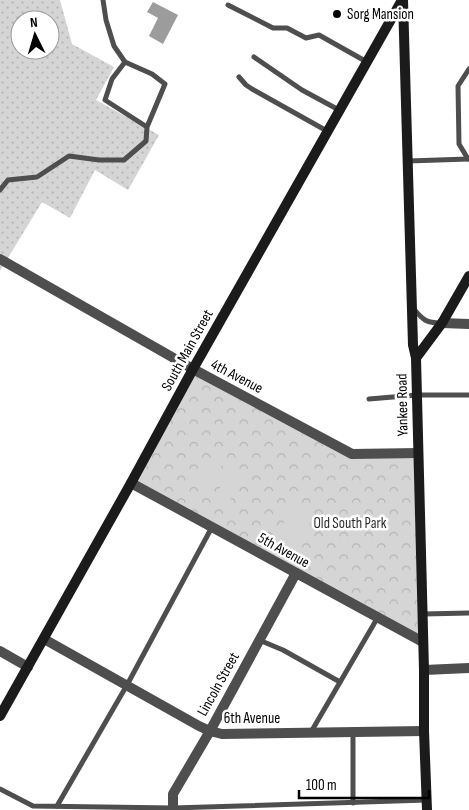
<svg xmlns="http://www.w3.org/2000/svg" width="469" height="810" viewBox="0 0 469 810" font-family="'Sofia Sans Condensed',sans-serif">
<defs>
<pattern id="grass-dots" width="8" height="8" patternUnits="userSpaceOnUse" patternTransform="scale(1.25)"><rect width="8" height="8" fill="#d5d5d5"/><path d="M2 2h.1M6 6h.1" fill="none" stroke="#b5b5b5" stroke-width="1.8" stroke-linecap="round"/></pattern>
<pattern id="park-crowns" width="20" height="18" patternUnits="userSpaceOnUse" patternTransform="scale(1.25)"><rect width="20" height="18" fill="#d5d5d5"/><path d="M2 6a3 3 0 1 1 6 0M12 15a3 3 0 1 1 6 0" fill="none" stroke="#b5b5b5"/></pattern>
</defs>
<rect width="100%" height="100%" fill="#fff"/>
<path fill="url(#grass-dots)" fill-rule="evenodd" d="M0,0H60L72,44L114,67L96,100L159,135L128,190L95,170L70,218L42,202L0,271ZM20,20H50V50H20Z"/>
<polygon fill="url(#park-crowns)" points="193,369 352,454 418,453 423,642 131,483"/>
<g fill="#d5d5d5">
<polygon points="209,458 222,465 207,493 194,486"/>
<polygon points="230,470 243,477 228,504 215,497"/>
<polygon points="293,505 314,516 298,547 277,536"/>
</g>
<polygon fill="#9c9c9c" points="153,2 178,15 163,44 149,36 158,18 147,12"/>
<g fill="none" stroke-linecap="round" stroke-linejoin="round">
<g stroke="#4e4e4e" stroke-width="5">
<polyline points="103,0 106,20 114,46 125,62"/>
<polyline points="228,5 273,28 287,28 306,38 319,35 367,62"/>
<polyline points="254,57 302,90 339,110"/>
<polyline points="239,77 246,85 252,89 327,131"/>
<polyline points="468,159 459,144 458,86 469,69"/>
<polyline points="408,161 468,159"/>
<polyline points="0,190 8,180 37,177 69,156 99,160 124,160 146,141 147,127 165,84 152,74 125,62 112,79 105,100 147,127"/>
<path d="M413,308C423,320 426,323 441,323"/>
<polyline points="369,399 417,395 469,395"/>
<polyline points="423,614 469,613"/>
<polyline points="259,640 283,650 340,682"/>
<polyline points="311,732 378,617"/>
<polyline points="0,789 33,806 173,808 427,800"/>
<polyline points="353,803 353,732"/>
<polyline points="57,806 127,685 212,527"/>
</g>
<g stroke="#4e4e4e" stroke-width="10">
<polyline points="0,259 193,369 352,454 418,453"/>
<polyline points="442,323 469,324"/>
<polyline points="131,483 423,642"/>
<polyline points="44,639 199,726 210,731 222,734 424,731"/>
<polyline points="0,651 28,667"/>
<polyline points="424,670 469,668"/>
<polyline points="173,810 173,794 210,731 296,573"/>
</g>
<g stroke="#1b1b1b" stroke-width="10">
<polyline points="403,0 413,345 416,358 424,670 424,731 427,810"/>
<polyline points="416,358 442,323 469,276"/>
<polyline points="0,716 131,483 193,369 402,0"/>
</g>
</g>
<circle fill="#000" stroke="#fff" stroke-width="2" cx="337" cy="14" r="5"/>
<g text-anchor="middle" stroke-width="5" stroke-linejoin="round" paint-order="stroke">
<g font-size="15" fill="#000" stroke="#fff" text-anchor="start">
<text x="347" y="19">Sorg Mansion</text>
</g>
<g font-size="15" fill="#000" stroke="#fff">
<text transform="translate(187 350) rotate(-61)" y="5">South Main Street</text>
<text transform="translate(237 376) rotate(28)" y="5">4th Avenue</text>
<text transform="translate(402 405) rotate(-91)" y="5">Yankee Road</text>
<text transform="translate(284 550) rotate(29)" y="5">5th Avenue</text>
<text transform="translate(218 684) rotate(-61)" y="5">Lincoln Street</text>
<text x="252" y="723">6th Avenue</text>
</g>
<g font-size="15" fill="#2c2c2c" stroke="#fff">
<text x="350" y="528">Old South Park</text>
</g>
</g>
<g transform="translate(35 35) rotate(355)"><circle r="24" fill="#ffffff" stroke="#999999"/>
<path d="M0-4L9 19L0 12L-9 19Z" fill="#000000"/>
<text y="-8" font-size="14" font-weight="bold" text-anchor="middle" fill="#000000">N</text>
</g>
<path d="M299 790v8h130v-8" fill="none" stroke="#000000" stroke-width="2.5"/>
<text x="306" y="790" font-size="15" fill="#000000" stroke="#ffffff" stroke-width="4" paint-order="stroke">100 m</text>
</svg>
